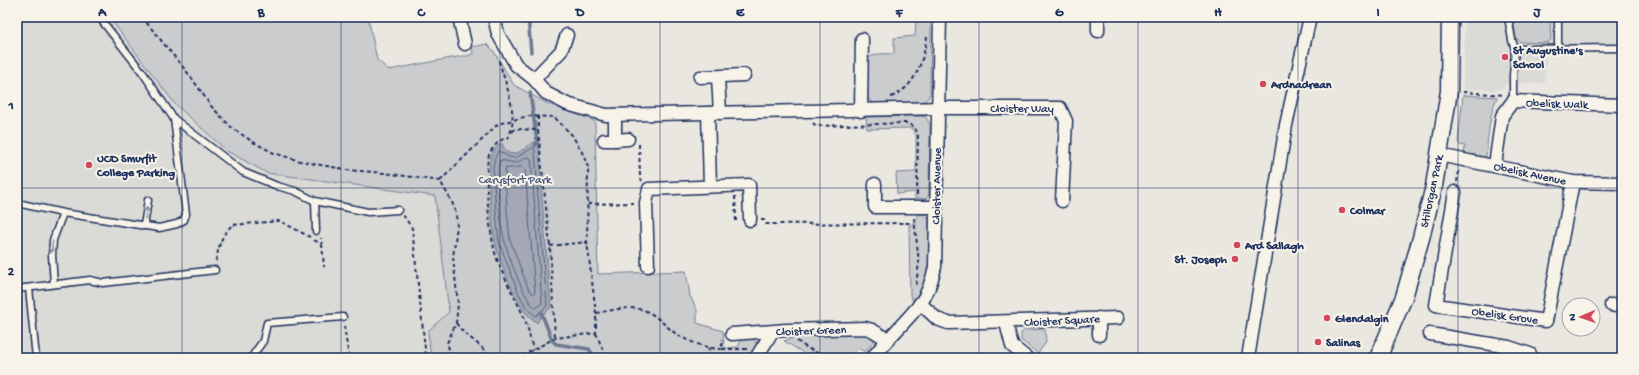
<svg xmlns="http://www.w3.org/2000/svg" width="1639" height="375" viewBox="0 0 1639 375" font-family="'Gochi Hand',sans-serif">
<rect width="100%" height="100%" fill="#eae7e0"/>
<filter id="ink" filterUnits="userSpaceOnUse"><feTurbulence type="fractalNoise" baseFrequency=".025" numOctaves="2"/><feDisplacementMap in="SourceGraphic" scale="8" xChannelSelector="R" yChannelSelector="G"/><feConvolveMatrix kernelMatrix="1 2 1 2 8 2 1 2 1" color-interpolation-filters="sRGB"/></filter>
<g filter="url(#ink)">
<g fill="#dadad6">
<polygon points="17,17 109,17 175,104 267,173 435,196 449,312 428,331 431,358 17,358"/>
<polygon points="1465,17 1622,17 1622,53 1546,53 1545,83 1506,83 1504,86 1499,90 1463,89"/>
</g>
<g fill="#cbcccd" stroke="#737e96">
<polygon points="109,17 368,17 377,60 389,70 462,56 468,56 473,53 472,47 487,44 493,50 514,85 548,104 595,121 598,274 686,271 690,296 697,310 697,323 723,331 724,348 738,347 741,341 744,338 753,338 756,342 756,347 748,358 431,358 428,331 449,312 435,196 267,173 227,151 175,104"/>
<path d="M916,17H931L930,94L928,98L923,102L876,104L870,101L867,97V60C873,52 885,54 894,54V38L915,36Z"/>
<polygon points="1513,17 1550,17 1551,39 1548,43 1520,42 1516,38"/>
<path d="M1463,95L1497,97C1489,116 1488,136 1486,157L1464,154L1465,146L1460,145L1458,142Z"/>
<polygon points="920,116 926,117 930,125 929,194 926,199 915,198 915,192 897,194 896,173 916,172 916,135 911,128 867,129 866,117"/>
<polygon points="926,214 929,220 928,278 920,292 913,301 910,295 909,225 915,225 917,215"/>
<polygon points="1045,329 1046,342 1038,354 1021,340 1021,333 1025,330"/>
<path d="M854,334C863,334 870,332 874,341L865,352L858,348L849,358H807L802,352L784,341L798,336Z"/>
</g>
<path fill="#a3a8b4" stroke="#6d7892" d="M533,142L539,143L542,197L551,308L542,315L537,323C533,319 527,315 524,311C514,297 499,259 495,243C492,224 486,174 491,157C493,151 497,145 502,143C508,163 523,150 533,142Z"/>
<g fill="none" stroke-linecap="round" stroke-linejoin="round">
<g stroke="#515f80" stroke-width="1">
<polygon points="533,148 535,150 538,197 547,306 536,316 527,309 518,292 499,242 496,212 493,168 495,157 499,151 509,157 515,158"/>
<path d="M528,157L531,159L542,303L536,308C525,303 508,255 505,242C500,225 495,176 500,160L516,163Z"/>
<polygon points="523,167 525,169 535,292 533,294 528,288 510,240 507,211 505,169"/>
</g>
<g stroke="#6d7892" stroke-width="3.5">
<polyline points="528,17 531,52"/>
<polyline points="530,92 537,142 535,146"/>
<polyline points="541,312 552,340 556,344 589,349 595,358"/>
</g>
<defs>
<g id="lane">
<polyline points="1508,17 1512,40 1515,49 1513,76 1513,101"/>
<polyline points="1558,17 1558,48"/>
<polyline points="1515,49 1622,48"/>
<polyline points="174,119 243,172 277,186 295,191 315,201 368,212 398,210"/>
<polyline points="315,201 316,231"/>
<polyline points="17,203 63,213 159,228 177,224 184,220 186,214 174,119 143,73 99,17"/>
<polyline points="144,226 148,200"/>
<polyline points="54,284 52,255 53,240 63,213"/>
<polyline points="29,288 36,358"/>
<polyline points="17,289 90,280 103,283 215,270"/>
<polyline points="251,358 263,341 267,323 343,317"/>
</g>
<g id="street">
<polyline points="459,17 465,44"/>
<polyline points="494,17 498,34 516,65 534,79 546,93 567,104 606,115 945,108 1060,108 1066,121 1062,201"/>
<polyline points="1098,31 1098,17"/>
<polyline points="700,77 744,75"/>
<polyline points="718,77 720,113"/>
<polyline points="534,79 561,51 567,35"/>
<polyline points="861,111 862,39"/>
<polyline points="708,113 710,186"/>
<polyline points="604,140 615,140 615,115"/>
<polyline points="615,140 628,139"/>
<polyline points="1439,155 1573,182 1622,183"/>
<polyline points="1495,165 1502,116 1513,101 1622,105"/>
<polyline points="875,184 875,207 935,207"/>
<polyline points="1455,192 1436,305 1546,321 1573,182"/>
<polyline points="648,266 646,203 649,189 749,185 750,220"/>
<polyline points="920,303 937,319 948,323 1118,318"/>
<polyline points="1611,305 1622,307"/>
<polyline points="1006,323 1012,346 1027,358"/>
<polyline points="732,334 787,330 865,328 872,330 887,339"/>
<polyline points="1430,334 1509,347 1530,354 1531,358"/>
<polyline points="1099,335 1099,318"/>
<polyline points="756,358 772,332"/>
<path d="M872,358C887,339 905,323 920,304C928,294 932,280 935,267L940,17"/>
<polyline points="1248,358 1286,125 1310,17"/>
</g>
<polyline id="secondary" points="1378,358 1404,297 1421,238 1434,186 1449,91 1450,17"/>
</defs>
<use href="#lane" stroke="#1b2f5e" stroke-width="9"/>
<use href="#street" stroke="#1b2f5e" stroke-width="15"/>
<use href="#secondary" stroke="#1b2f5e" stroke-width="19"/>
<g stroke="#1b2f5e" stroke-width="2" stroke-dasharray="4 3" stroke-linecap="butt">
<polyline points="142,17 191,77 211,106 232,128 253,142 274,153 300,161 348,170 385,173 440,181 452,202 456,213 457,226 453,257 458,304 456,323 447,343 452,358"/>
<path d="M499,61C505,83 520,116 508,138C500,138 492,148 489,155C483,173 490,238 496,256C503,277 514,295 523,315C528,326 530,338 533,350"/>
<polyline points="1463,92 1504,95"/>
<path d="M891,97C916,87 923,61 927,37"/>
<polyline points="538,116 538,130 550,246 555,338"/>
<path d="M813,123L816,126L906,123C914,126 916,128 918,136L917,196"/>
<polyline points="512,132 515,129 538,130"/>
<polyline points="639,144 640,177 642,181"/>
<polyline points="440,181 498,124 528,116 554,117 572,135 582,152 588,167 587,242 596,313 596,333 555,338 518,358"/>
<polyline points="1457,182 1459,170"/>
<polyline points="735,196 736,221 739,221"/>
<polyline points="588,204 635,203"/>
<polyline points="403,215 412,228 426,358"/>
<polyline points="914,218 919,262 916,285"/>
<polyline points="761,220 764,220 766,224 914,223"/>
<polyline points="314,240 322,244 321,238"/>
<polyline points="322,244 324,267"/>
<polyline points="550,246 587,242"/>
<path d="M216,261C219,245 220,238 232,225L280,221L310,237"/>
<path d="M596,313C610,311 626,306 639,309C653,311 664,325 675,333C686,341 708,349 722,349V339"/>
<path d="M456,323C463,333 471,338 479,345C485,350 487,355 493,358"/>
<polyline points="344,326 349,358"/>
<polyline points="596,333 606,358"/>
<polyline points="797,341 807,348 828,358"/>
<polyline points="722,349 749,349"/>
<polyline points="707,358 709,348"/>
</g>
<use href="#lane" stroke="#f7f3e8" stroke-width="6"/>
<use href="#street" stroke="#f7f3e8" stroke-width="12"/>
<use href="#secondary" stroke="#f7f3e8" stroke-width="16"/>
</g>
<defs><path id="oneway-shaft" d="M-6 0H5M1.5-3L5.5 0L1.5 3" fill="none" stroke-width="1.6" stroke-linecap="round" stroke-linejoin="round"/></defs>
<g stroke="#8991a3">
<use href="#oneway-shaft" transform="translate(146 213) rotate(-81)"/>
<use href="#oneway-shaft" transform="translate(52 247) rotate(96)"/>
</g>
</g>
<path fill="none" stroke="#1b2f5e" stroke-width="1" stroke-opacity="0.55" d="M182,17V358M341,17V358M500,17V358M660,17V358M820,17V358M979,17V358M1138,17V358M1298,17V358M1458,17V358M17,188H1622"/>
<g fill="#d1495b" stroke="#f7f3e8" stroke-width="1.5">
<circle cx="1505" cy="57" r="4"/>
<circle cx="1263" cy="84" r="4"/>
<circle cx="89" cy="165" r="4"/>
<circle cx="1342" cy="210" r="4"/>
<circle cx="1237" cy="245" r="4"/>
<circle cx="1235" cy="259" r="4"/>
<circle cx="1327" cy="318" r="4"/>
<circle cx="1318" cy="342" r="4"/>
</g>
<g text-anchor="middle" stroke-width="4" stroke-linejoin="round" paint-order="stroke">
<g font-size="12" font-weight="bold" fill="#1b2f5e" stroke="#f7f3e8" text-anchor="start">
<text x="1513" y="54">St Augustine's<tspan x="1513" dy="14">School</tspan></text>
<text x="1271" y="88">Ardnadrean</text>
<text x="97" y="162">UCD Smurfit<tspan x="97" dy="14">College Parking</tspan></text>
<text x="1350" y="214">Colmar</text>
<text x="1245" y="249">Ard Sallagh</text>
<text x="1227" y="263" text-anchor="end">St. Joseph</text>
<text x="1335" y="322">Glendalgin</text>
<text x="1326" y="346">Salinas</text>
</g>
<g font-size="12" fill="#1b2f5e" stroke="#f7f3e8">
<text transform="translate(1557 103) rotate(2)" y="4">Obelisk Walk</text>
<text x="1022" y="112">Cloister Way</text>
<text transform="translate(1530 173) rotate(12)" y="4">Obelisk Avenue</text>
<text transform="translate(936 186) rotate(-89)" y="4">Cloister Avenue</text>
<text transform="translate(1431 191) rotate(-78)" y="4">Stillorgan Park</text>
<text transform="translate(1505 315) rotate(8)" y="4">Obelisk Grove</text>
<text transform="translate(1062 320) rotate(-3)" y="4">Cloister Square</text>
<text transform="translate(811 330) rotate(-2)" y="4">Cloister Green</text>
</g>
<g font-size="12" fill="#47567a" stroke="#f7f3e8">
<text x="515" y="183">Carysfort Park</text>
</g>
</g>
<rect width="1639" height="375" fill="none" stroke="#f7f3e8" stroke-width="44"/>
<g transform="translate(1581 317) rotate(268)"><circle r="19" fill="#f7f3e8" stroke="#9fa5b1"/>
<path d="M0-3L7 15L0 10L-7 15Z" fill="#d1495b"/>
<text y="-6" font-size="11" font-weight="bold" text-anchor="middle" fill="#1b2f5e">N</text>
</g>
<rect x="22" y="22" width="1595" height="331" fill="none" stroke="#1b2f5e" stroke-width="1.5"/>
<g font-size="13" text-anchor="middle" font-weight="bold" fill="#1b2f5e">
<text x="102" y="16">A</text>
<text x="261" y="16">B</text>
<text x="421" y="16">C</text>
<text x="580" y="16">D</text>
<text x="740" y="16">E</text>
<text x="899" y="16">F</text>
<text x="1059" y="16">G</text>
<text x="1218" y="16">H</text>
<text x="1378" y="16">I</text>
<text x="1537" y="16">J</text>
<text x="11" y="109">1</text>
<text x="11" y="275">2</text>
</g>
</svg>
